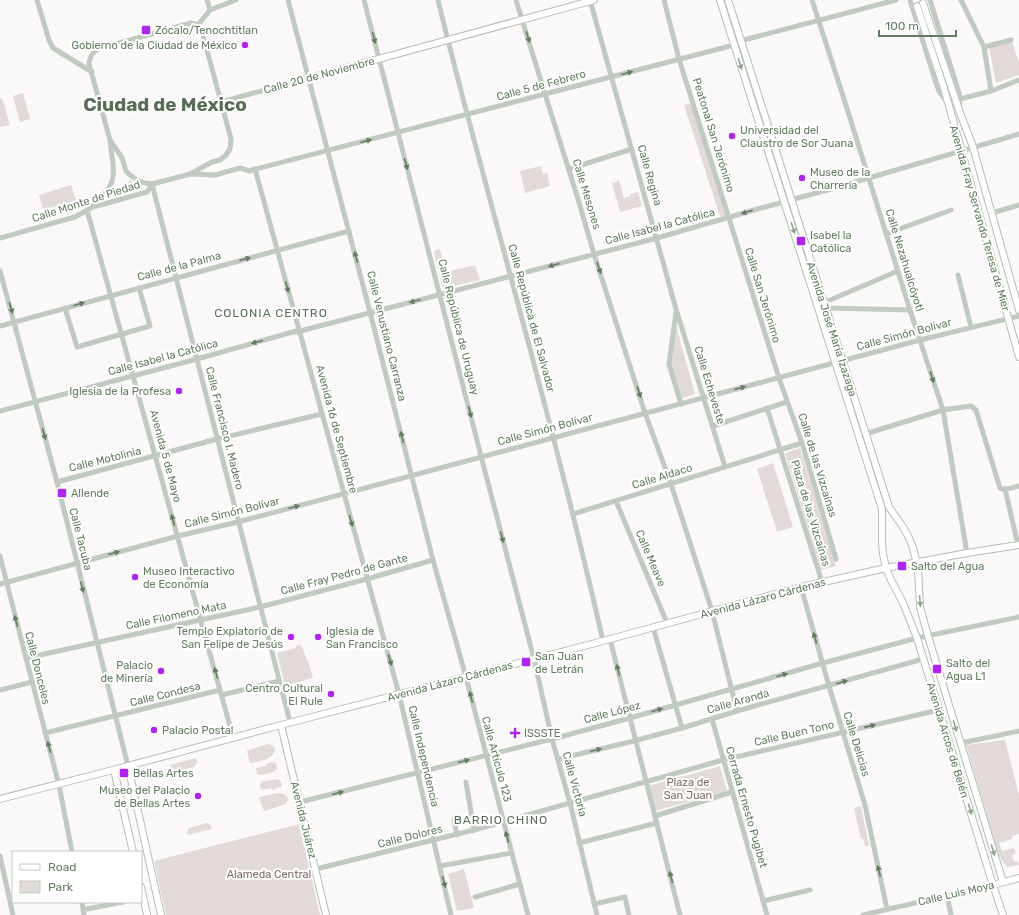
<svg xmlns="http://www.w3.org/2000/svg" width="1019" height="915" viewBox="0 0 1019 915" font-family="Rubik,sans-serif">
<rect width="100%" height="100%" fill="#faf8f9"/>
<g fill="#e2dad9">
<polygon points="1012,41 1019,63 1019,75 996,83 989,47"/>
<polygon points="23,93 30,119 20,122 13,96"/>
<polygon points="2,98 10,125 0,127 0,99"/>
<polygon points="694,102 728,215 721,217 720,216 684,105"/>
<polygon points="541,166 543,174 547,173 550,186 525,193 520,171"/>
<polygon points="130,180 143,189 118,196 118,195"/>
<polygon points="617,180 619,180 624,198 631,196 631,194 638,192 642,206 620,212 612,183 617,182"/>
<polygon points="71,185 76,200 43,210 39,195"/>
<polygon points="440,249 446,272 475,265 480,280 445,288 442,286 434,251"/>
<polygon points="676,326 695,394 680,399 671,363"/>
<polygon points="800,448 836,566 821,570 785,453"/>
<polygon points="773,463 793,527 777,532 757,469"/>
<polygon points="301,645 310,667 313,678 285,686 277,653 296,648 296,646"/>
<polygon points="1005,740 1019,795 1019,834 1012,836 1012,839 999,843 1002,851 1014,848 1016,853 1012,855 1014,862 1018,861 1019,865 1007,867 999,856 966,745"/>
<path d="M268,744L272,745L275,748C274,760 261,761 252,763H250L247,751L248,750Z"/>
<polygon points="196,758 197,763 194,767 177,771 172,770 170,765"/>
<path d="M272,762L276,763L277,769C273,773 264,775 258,775L256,769V768L266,766V764Z"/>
<polygon points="720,766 727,791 655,811 648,786"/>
<polygon points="276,779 280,780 282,784 281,787 272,790 271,788 261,790 260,785 261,782"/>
<path d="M277,793C282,793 286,794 288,799L286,804L264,811L259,798L260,797Z"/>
<polygon points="861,806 869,846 865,846 863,839 861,839 854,808"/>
<polygon points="206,823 210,824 212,829 187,835 187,832 189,828"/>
<polygon points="299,824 320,915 166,915 154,861"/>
<polygon points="464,869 474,908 457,911 448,874"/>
</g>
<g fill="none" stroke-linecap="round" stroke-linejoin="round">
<defs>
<g id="major">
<polyline points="720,0 882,509 882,542 883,554 886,568 891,580 903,603 917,638 993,885 1003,915"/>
<polyline points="728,0 889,507 903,527 909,538 913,548 918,568 920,607 928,636 1003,882"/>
<polyline points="923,3 959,110 973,147 1019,310"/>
<polyline points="917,6 944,88 1019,357"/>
<polyline points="309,78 594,0"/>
<polyline points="281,725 326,915"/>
<polyline points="128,766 161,915"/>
<polyline points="114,770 133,852"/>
<polyline points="0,799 109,771 281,725 603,641 801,587 886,568 967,553 1019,545"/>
<polyline points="993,885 1019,878"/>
<polyline points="141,887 147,915"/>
</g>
</defs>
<use href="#major" stroke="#b5beb4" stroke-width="8"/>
<g stroke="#c1cac0" stroke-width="5">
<polyline points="37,0 49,40 53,48 92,72"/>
<polyline points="207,0 210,10"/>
<polyline points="288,0 370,312 433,560 466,677 528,915"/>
<polyline points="364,0 481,456 534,659 552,739 570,803 597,915"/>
<path d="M438,0C458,83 481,165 503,248C538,378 573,509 603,641"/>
<polyline points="516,0 545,94 578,199 594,254 645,413 671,484 712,611 737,711"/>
<polyline points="590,0 676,309 725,467"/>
<polyline points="664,0 679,59 779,378 802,443 836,559"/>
<polyline points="812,0 844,99 910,310 943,410 967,553"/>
<polyline points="910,0 936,83 939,91 946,101"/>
<polyline points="930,0 959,93 960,99 959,109"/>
<polyline points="961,0 984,47 991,91"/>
<path d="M191,23C200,24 202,31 204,39L231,139L230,149L226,155L220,160L212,162L190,174L152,184L145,183L137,180L130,175L126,171L122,158L110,140L89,64C90,56 92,53 98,49Z"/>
<polyline points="198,25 210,10 236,0"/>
<polyline points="984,47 1011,40"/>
<polyline points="960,99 991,91 1019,80"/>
<polyline points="221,102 309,78"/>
<polyline points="255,169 399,694 451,915"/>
<polyline points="569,169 632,149"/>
<polyline points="190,174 215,175 240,168 250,171 252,170 734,45 740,41 896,0"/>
<polyline points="152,184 290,722"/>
<path d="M91,207C120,183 114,175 110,141"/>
<polyline points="87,210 233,737"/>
<polyline points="992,213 1019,205"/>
<polyline points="886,234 951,210"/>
<polyline points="0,238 75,217 93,207 147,192 152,184"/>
<polyline points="0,271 57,482 128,766"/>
<polyline points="958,275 971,327"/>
<polyline points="823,303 898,271"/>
<polyline points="65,308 77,347 150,326 139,288"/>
<polyline points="825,308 910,310"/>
<polyline points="676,312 669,364 681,404"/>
<polyline points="0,326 349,231"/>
<polyline points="295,332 300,332 304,330 657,238 754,210 831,189 1019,134"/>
<polyline points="767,408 822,582"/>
<polyline points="0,411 197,359 296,331"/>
<polyline points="713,426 787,402"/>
<path d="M865,434L943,410L971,406L976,410L1000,488C1005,491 1013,487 1019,486"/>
<polyline points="57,482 217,439 322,414"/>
<polyline points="1005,489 1018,545"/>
<polyline points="616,501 667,623"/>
<polyline points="573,514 802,443"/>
<polyline points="0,556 26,658 59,785 72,852"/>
<polyline points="0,584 178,536 238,522 920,340 1019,316"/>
<polyline points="801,587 829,686 865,805 887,909"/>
<polyline points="653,627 682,728"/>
<polyline points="610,639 680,915"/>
<polyline points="26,658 260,607 367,579 433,560"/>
<polyline points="0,690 32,682"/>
<polyline points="222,695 279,681"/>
<polyline points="712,719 767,915"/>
<polyline points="45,733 220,690"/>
<polyline points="961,743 1019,731"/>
<polyline points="558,759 630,742 682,728 737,711 923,659"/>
<polyline points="466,782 474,830"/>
<polyline points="300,802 552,739 630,718 823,663 917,638 1019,617"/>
<polyline points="655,816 732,792"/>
<polyline points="454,820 457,835"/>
<polyline points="579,843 657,823"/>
<polyline points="0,856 13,915"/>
<polyline points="440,866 511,853"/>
<polyline points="316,869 433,840 474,830 723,760 939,710"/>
<polyline points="947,895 951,915"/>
<polyline points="475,897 520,884"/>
<polyline points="763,901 810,890"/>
<polyline points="82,902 84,915"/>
<polyline points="594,904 625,897 629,915"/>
<polyline points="87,909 123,902"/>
<polyline points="863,915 993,885"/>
</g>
<use href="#major" stroke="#fff" stroke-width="6"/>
</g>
<defs><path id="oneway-solid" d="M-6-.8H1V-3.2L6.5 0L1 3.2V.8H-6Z"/></defs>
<g fill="#627e5e">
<use href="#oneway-solid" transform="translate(528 37) rotate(73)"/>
<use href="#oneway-solid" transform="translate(374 38) rotate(76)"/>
<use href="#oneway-solid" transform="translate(627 73) rotate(-15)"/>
<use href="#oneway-solid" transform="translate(366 141) rotate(-15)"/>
<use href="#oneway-solid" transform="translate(406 164) rotate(75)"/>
<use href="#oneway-solid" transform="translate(747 212) rotate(164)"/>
<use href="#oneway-solid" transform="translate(356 257) rotate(-105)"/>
<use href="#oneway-solid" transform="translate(245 259) rotate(-15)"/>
<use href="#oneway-solid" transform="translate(554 265) rotate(165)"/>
<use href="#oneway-solid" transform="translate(599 268) rotate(72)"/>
<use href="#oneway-solid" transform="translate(287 287) rotate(75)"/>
<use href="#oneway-solid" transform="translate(415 301) rotate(165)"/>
<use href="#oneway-solid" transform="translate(79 304) rotate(-16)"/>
<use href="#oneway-solid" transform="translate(11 308) rotate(74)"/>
<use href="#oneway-solid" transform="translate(257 342) rotate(165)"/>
<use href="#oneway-solid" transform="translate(932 377) rotate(72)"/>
<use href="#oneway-solid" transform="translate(740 388) rotate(-15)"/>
<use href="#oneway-solid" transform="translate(639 392) rotate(72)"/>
<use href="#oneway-solid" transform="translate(470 412) rotate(76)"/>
<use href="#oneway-solid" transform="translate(44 434) rotate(75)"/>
<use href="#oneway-solid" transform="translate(402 437) rotate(-104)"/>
<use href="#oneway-solid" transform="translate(294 507) rotate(-15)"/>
<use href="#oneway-solid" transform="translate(173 520) rotate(-105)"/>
<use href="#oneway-solid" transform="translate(351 521) rotate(75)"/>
<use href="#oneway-solid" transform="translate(502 537) rotate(75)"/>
<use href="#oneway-solid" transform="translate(114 553) rotate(-15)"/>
<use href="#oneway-solid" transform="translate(82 587) rotate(76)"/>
<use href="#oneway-solid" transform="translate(16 621) rotate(-104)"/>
<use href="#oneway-solid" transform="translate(815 638) rotate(-106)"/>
<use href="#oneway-solid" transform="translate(390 660) rotate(74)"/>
<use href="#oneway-solid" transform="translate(618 670) rotate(-104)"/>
<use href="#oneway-solid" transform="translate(216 673) rotate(-105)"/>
<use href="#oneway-solid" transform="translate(782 675) rotate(-16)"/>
<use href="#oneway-solid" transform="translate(842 682) rotate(-16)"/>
<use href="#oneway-solid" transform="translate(471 697) rotate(-104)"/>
<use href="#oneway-solid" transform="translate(657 710) rotate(-16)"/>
<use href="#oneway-solid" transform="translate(870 726) rotate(-13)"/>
<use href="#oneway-solid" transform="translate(49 747) rotate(-105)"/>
<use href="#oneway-solid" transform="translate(596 750) rotate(-14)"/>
<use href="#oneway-solid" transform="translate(464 761) rotate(-14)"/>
<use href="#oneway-solid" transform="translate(338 793) rotate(-14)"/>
<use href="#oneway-solid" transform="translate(507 837) rotate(-105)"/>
<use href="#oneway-solid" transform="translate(879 871) rotate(-102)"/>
<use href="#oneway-solid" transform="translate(671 877) rotate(-104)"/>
<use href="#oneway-solid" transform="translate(444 882) rotate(76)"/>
</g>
<g fill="#91a58e">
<use href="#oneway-solid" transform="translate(740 64) rotate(72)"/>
<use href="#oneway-solid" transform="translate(793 228) rotate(72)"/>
<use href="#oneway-solid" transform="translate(920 601) rotate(85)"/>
<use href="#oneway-solid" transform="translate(955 726) rotate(73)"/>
<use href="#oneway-solid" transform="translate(970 809) rotate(73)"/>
<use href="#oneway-solid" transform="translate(993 850) rotate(73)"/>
</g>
<g fill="#af25ed" stroke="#fff" stroke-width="1.5">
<rect x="141" y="25" width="10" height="10" rx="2"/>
<circle cx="245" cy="45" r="4"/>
<circle cx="732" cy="136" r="4"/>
<circle cx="802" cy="178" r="4"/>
<rect x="796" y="236" width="10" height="10" rx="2"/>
<circle cx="179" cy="391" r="4"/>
<rect x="57" y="488" width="10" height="10" rx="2"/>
<rect x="897" y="561" width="10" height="10" rx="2"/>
<circle cx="135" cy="577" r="4"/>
<circle cx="291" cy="637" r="4"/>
<circle cx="318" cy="637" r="4"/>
<rect x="521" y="657" width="10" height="10" rx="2"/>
<rect x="932" y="664" width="10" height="10" rx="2"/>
<circle cx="161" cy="671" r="4"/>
<circle cx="331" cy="694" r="4"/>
<circle cx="154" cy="730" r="4"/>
<path d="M513 727h4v4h4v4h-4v4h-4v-4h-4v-4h4z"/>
<rect x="119" y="768" width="10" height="10" rx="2"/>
<circle cx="198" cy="796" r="4"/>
</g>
<g text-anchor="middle" stroke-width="4" stroke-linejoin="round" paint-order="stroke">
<g font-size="11" fill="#627e5e" stroke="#fff" text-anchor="start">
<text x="155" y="34">Zócalo/Tenochtitlan</text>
<text x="237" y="49" text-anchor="end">Gobierno de la Ciudad de México</text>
<text x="740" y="134">Universidad del<tspan x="740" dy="13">Claustro de Sor Juana</tspan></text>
<text x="810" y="176">Museo de la<tspan x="810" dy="13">Charrería</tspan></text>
<text x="810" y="239">Isabel la<tspan x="810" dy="13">Católica</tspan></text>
<text x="171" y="395" text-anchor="end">Iglesia de la Profesa</text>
<text x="71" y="497">Allende</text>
<text x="911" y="570">Salto del Agua</text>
<text x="143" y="575">Museo Interactivo<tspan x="143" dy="13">de Economía</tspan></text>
<text x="283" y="635" text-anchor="end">Templo Expiatorio de<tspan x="283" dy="13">San Felipe de Jesús</tspan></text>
<text x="326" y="635">Iglesia de<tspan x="326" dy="13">San Francisco</tspan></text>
<text x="535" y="660">San Juan<tspan x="535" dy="13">de Letrán</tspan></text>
<text x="946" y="667">Salto del<tspan x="946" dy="13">Agua L1</tspan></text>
<text x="153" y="669" text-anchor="end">Palacio<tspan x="153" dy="13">de Minería</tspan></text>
<text x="323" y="692" text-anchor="end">Centro Cultural<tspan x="323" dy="13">El Rule</tspan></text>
<text x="162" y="734">Palacio Postal</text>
<text x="524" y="737">ISSSTE</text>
<text x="133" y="777">Bellas Artes</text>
<text x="190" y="794" text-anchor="end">Museo del Palacio<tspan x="190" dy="13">de Bellas Artes</tspan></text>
</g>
<g font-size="11" fill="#627e5e" stroke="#fff">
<text transform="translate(319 75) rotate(-15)" y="4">Calle 20 de Noviembre</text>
<text transform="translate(541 85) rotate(-15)" y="4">Calle 5 de Febrero</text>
<text transform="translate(714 135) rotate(73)" y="4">Peatonal San Jerónimo</text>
<text transform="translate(650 175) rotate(74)" y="4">Calle Regina</text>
<text transform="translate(587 194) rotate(73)" y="4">Calle Mesones</text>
<text transform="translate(86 201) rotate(-18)" y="4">Calle Monte de Piedad</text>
<text transform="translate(980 218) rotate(74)" y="4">Avenida Fray Servando Teresa de Mier</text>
<text transform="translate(660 226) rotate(-15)" y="4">Calle Isabel la Católica</text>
<text transform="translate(905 260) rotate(73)" y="4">Calle Nezahualcóyotl</text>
<text transform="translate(179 266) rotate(-15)" y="4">Calle de la Palma</text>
<text transform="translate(763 295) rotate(73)" y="4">Calle San Jerónimo</text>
<text transform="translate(532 318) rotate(75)" y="4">Calle República de El Salvador</text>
<text transform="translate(459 327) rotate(76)" y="4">Calle República de Uruguay</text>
<text transform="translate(832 329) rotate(72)" y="4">Avenida José María Izazaga</text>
<text transform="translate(904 334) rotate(-15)" y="4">Calle Simón Bolívar</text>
<text transform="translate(387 336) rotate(76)" y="4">Calle Venustiano Carranza</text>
<text transform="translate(163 357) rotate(-15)" y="4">Calle Isabel la Católica</text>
<text transform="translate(710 385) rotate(73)" y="4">Calle Echeveste</text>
<text transform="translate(225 428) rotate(76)" y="4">Calle Francisco I. Madero</text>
<text transform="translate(337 429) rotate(75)" y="4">Avenida 16 de Septiembre</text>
<text transform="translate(545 429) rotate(-15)" y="4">Calle Simón Bolívar</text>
<text transform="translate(166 456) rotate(75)" y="4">Avenida 5 de Mayo</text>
<text transform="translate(105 459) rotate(-14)" y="4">Calle Motolinia</text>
<text transform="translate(818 465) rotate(73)" y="4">Calle de las Vizcaínas</text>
<text transform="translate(662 476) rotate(-17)" y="4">Calle Aldaco</text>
<text transform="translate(232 512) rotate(-14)" y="4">Calle Simón Bolívar</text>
<text transform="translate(811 513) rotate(73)" y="4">Plaza de las Vizcaínas</text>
<text transform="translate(81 539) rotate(76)" y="4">Calle Tacuba</text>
<text transform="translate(651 558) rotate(67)" y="4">Calle Meave</text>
<text transform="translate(344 574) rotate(-15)" y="4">Calle Fray Pedro de Gante</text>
<text transform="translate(763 598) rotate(-15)" y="4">Avenida Lázaro Cárdenas</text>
<text transform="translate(176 615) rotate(-12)" y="4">Calle Filomeno Mata</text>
<text transform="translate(38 668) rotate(76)" y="4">Calle Donceles</text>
<text transform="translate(450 681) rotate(-15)" y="4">Avenida Lázaro Cárdenas</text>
<text transform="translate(165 694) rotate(-14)" y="4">Calle Condesa</text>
<text transform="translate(738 701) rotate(-16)" y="4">Calle Aranda</text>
<text transform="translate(612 712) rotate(-15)" y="4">Calle López</text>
<text transform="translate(794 733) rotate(-13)" y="4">Calle Buen Tono</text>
<text transform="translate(948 740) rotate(73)" y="4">Avenida Arcos de Belén</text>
<text transform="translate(857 744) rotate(73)" y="4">Calle Delicias</text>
<text transform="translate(424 756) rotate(77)" y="4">Calle Independencia</text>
<text transform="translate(497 759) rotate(75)" y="4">Calle Artículo 123</text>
<text transform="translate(575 784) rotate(75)" y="4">Calle Victoria</text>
<text transform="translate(747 807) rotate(74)" y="4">Cerrada Ernesto Pugibet</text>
<text transform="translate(304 820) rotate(76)" y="4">Avenida Juárez</text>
<text transform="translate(410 836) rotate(-14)" y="4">Calle Dolores</text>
<text transform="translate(956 893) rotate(-13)" y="4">Calle Luis Moya</text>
</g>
<g font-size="11" fill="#816e67" stroke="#fff">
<text x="688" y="786">Plaza de<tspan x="688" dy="13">San Juan</tspan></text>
<text x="269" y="878">Alameda Central</text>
</g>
<g font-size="12" letter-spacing="1" fill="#586f56" stroke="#fff">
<text x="271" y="317">COLONIA CENTRO</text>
<text x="501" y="824">BARRIO CHINO</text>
</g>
<g font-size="19" font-weight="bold" fill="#586f56" stroke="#fff">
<text x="165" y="111">Ciudad de México</text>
</g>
</g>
<rect x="12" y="851" width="130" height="52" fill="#ffffff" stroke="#c0cbbf"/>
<rect x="20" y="864" width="20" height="6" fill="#ffffff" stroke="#c0cbbf"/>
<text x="48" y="871" font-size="12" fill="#627e5e">Road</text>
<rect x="20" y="881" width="20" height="12" fill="#e2dad9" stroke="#c0cbbf"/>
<text x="48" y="891" font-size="12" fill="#627e5e">Park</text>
<path d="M879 30v6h77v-6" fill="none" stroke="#627e5e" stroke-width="2"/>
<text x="885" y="30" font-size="12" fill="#627e5e" stroke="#ffffff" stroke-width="3" paint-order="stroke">100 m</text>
</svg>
